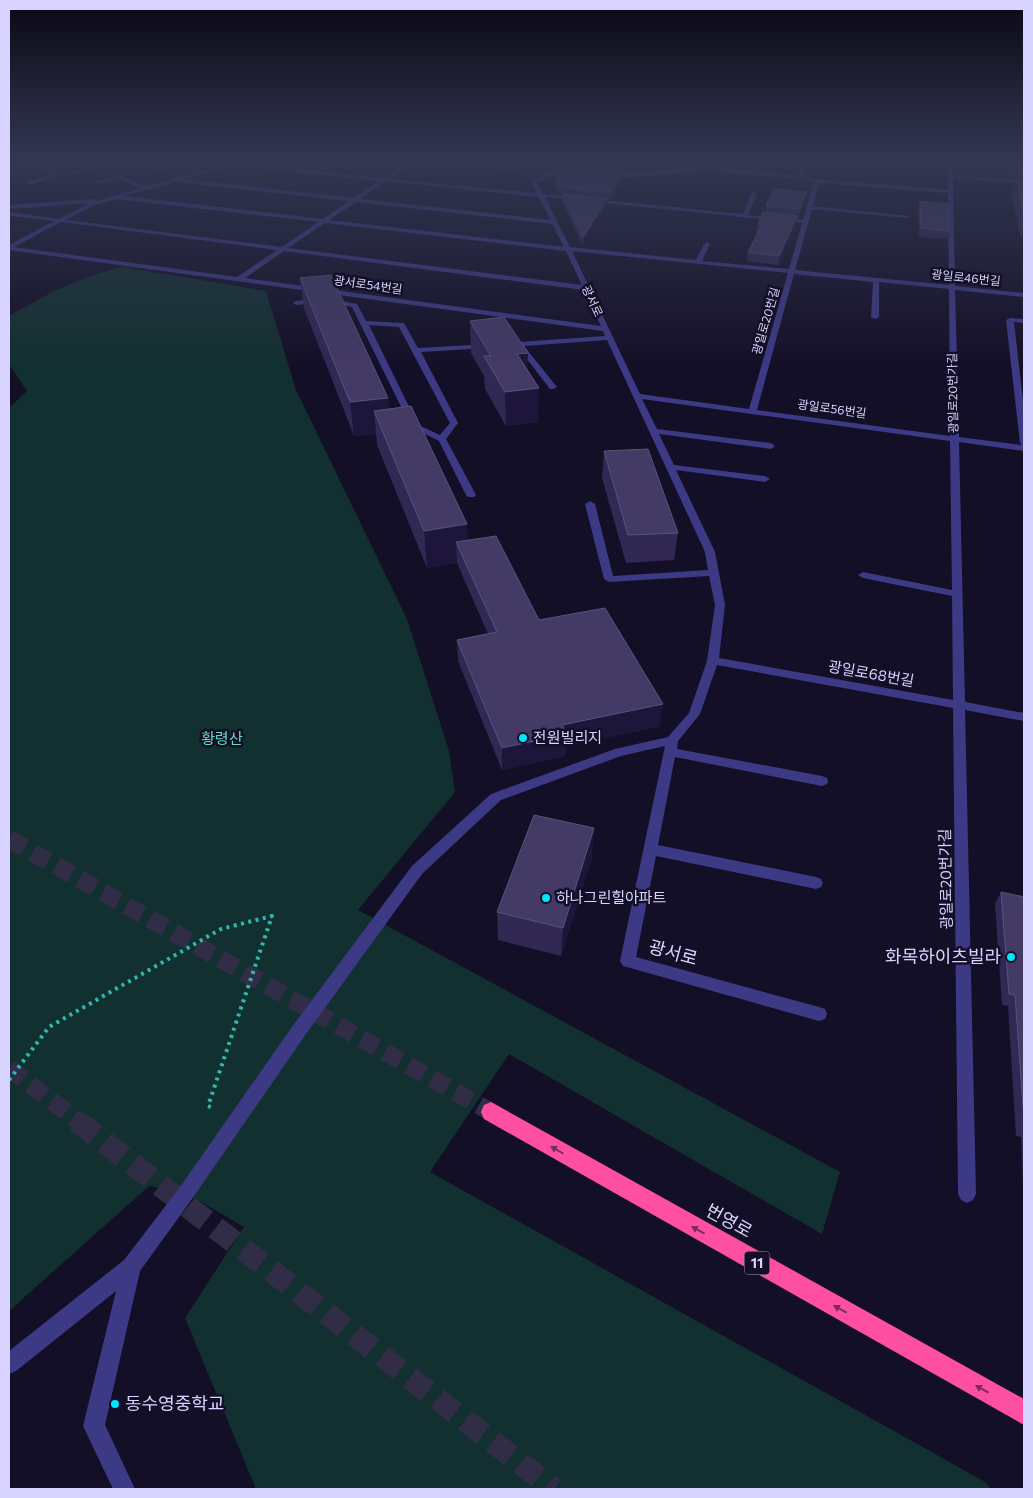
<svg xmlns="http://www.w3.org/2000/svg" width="1033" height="1498" viewBox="0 0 1033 1498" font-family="Commissioner,'Noto Sans KR',sans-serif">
<rect width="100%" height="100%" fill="#130f26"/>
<polygon fill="#12302f" points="122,267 266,291 296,390 407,619 449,751 455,792 358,910 840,1172 822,1234 509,1054 430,1172 987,1483 991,1489 256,1489 185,1318 244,1227 186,1193 149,1186 9,1311 9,408 27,391 9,364 9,316 54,291 90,276"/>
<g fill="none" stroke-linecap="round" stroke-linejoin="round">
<g stroke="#312d47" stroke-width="18" stroke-dasharray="18 9" stroke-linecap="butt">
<polyline points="9,839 491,1112"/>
<polyline points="9,1068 79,1122"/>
</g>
<polyline stroke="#312d47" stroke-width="23" stroke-dasharray="23 12" stroke-linecap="butt" points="77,1121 554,1489"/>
<polyline stroke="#2fb8b0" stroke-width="4" stroke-dasharray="3 4.5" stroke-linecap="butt" points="9,1080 49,1027 221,929 272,916 208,1106 213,1108"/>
<g fill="#3d3a85" fill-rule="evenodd">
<polygon points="32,160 43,160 38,163 57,175 54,178 28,185 26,182 51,175 32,164 9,168 9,166"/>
<polygon points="117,160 123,161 62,177 59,175"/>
<polygon points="187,160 196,160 153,172 150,170"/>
<path d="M216,160L383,178L409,160H431L516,168L518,171L414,162L389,179L537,193L532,181L554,170L565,160H570L560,170L579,171L581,174L557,173L537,183L543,194L743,214L751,194L754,192L757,194L748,215L803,220L814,182L800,179L705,171L626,178L603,175L705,167L798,175L802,160H807L803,176L817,179L948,190L947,160H953V175L1024,180V184L953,178L955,286L1024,293V297L955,290L959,437L1022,445L1020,443L1006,320L1010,318L1024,319V323L1014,322L1024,409V451L959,442L965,702L1024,713V721L965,710L976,1194L973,1200L967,1203L961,1200L958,1194L953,708L717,665L700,714L678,741L677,749L822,776L827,778L828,781L827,784L822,786L675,757L658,845L816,877L821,879L823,883L821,887L816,889L656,856L636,957L819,1007L825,1009L827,1014L825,1019L819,1021L623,966L620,961L665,746L621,756L501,800L422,874L306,1034L192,1199L140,1271L105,1425L135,1489H113L83,1426L116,1291L16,1371L9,1374V1351L124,1260L180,1187L294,1024L412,866L491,794L615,749L668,737L689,713L707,661L715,605L709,576L609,582L604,579L585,504L590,501L595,504L613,576L708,570L705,552L607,340L524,346L557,387L553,389H550L517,346L506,347L502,345L506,343L605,336L603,331L9,250V245L54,221L9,216V212L59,219L90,203L9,209V205L93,199L96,201L141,188L119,179L98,184L96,181L119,175L147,186L225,164ZM231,166L379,181L354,198L183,179ZM385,181L539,197L550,220L360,199ZM175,182L349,201L323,219L124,196ZM819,183L948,193L949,285L795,270L812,209L907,218L910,216L813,206ZM545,197L802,223L789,269L702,261L710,244L707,242L704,244L696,260L570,247ZM116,199L318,222L282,247L66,220L94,205ZM356,202L552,224L564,247L329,220ZM61,222L277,250L237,277L14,247ZM325,223L566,251L582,285L288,248ZM284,251L584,290L601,326L245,278ZM572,251L788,273L749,409L640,394ZM794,274L873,282L871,317L875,319L879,317V282L949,289L950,436L757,410ZM642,399L950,441L952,590L863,572L858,575L863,578L952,596L953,700L719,658L725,605L715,552L676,470L765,482L770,479L765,476L674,465L659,434L771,449L775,446L771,443L657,429Z"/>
<path d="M327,298L357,304L366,321L404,323L418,348L489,344V348H486L421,352L458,423L446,439L476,495L474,497H468L466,495L439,441L411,427L352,307L327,302L296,305L293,303L296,301ZM369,325L399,327L450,423L440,435L418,425Z"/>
</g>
<polygon fill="#ff4fa3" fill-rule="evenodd" points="491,1102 1024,1399 1024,1425 484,1119 481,1112 484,1105"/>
</g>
<g fill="#312854">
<polygon points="636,160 628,172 574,169 574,161"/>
<polygon points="1001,160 1024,160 1024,236 1020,235 1012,196 1019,178 1012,177"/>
<polygon points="556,179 623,180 611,199 559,194 555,186"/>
<polygon points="562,194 607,199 607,205 582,244 562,201"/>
<polygon points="805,200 798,218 797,218 796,224 778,265 747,261 748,252 758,233 756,233 758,224 765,213 766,206"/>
<polygon points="920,201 949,231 947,239 919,237 918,209"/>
<polygon points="300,278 389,409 468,540 539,620 660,726 566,746 565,756 502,770 458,661 457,640 488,634 457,563 427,568 377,445 376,434 354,436 304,308"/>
<polygon points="470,321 528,371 538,422 506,426 485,389 484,376 471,353"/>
<polygon points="604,451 678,533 674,560 626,563 602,478"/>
<polygon points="592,857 561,956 498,940 497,912"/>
<polygon points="1001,892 1024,897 1024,1209 1021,1137 1016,1136 1008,1006 1002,1005 995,904"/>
</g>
<g fill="#1d163a">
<polygon points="631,160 636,160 628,172 629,164"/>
<polygon points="624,173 623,180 611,199 611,192"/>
<polygon points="806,192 805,200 798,218 800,209"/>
<polygon points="607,199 607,205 582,244 583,237"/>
<polygon points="797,216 796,224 778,265 779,256"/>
<polygon points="528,353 527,385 517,354"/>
<polygon points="539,388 538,422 506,426 505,392"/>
<polygon points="388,398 392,432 374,411 376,434 354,436 350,402"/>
<polygon points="467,524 469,561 456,542 457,563 427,568 424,531"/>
<polygon points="663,704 660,726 566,746 565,756 502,770 502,748 562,725"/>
<polygon points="594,828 592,857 561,956 563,928"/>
</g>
<g fill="#433a66" stroke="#5a527e">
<polygon points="576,160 631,160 629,164 574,161"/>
<polygon points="1014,160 1024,160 1024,164 1016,163"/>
<polygon points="567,169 624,173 611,192 559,187 556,179"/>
<polygon points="1021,171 1024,171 1024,176"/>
<polygon points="1017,181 1024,182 1024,216"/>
<polygon points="774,189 806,192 800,209 766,206"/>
<polygon points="562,194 607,199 583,237"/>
<polygon points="920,201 948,204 949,231 921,228"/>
<polygon points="763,212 797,216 779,256 748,252 762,225 758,224"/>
<polygon points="331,275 388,398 350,402 300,278"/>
<polygon points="504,317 528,353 517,354 539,388 505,392 484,356 491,356 470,321"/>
<polygon points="411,406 467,524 424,531 374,411"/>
<polygon points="648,449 678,533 628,535 604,451"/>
<polygon points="496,536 539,620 605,608 663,704 562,725 567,734 502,748 457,640 497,632 456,542"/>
<polygon points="534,815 594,828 563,928 497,912"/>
<polygon points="1001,892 1024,897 1024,1119 1015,995 1009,994"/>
</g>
<defs><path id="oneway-solid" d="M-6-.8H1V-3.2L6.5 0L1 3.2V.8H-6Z" transform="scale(1.25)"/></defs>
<g fill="#7d2c5e">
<use href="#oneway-solid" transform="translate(557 1150) rotate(-150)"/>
<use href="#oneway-solid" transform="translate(698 1230) rotate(-151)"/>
<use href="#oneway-solid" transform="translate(840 1309) rotate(-151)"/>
<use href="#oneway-solid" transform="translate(982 1389) rotate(-151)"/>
</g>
<linearGradient id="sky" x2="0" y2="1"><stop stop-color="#0a0815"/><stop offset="0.43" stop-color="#333752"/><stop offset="1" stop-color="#333752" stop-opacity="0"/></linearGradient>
<rect width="1033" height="370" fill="url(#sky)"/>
<g fill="#00e5ff" stroke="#130f26" stroke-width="2">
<circle cx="523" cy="738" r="5"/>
<circle cx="546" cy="898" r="5"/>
<circle cx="1011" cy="957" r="5"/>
<circle cx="115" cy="1404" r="5"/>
</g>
<g text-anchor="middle" stroke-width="5" stroke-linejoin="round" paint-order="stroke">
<g font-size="12" fill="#d9d4ff" stroke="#130f26">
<text transform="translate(966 278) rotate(6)" y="4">광일로46번길</text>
<text transform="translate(368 285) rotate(8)" y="4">광서로54번길</text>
<text transform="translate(592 301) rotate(65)" y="4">광서로</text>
<text transform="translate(766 321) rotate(-74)" y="4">광일로20번길</text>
<text transform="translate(953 393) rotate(-91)" y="4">광일로20번가길</text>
<text transform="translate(832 409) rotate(8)" y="4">광일로56번길</text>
</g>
<rect fill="#130f26" stroke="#9e99be" stroke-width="1" x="744.5" y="1251.5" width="25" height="23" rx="4"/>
<g font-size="14" font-weight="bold" fill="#d9d4ff">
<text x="757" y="1268">11</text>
</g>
<g font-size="15" fill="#d9d4ff" stroke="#130f26">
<text transform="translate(871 674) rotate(10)" y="5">광일로68번길</text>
<text transform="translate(946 879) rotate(-91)" y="5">광일로20번가길</text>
</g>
<g font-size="15" fill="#d9d4ff" stroke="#130f26" text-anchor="start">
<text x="533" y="743">전원빌리지</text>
<text x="556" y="903">하나그린힐아파트</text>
</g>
<g font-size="15" fill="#5fe0c0" stroke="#130f26">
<text x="222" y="744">황령산</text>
</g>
<g font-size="18" fill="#d9d4ff" stroke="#130f26">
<text transform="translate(673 953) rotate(15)" y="6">광서로</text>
<text transform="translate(729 1221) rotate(29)" y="6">번영로</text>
</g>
<g font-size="18" fill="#d9d4ff" stroke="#130f26" text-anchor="end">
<text x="1001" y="963">화목하이츠빌라</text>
<text x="125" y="1410" text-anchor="start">동수영중학교</text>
</g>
</g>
<rect width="1033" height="1498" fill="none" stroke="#d9d4ff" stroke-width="20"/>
</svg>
